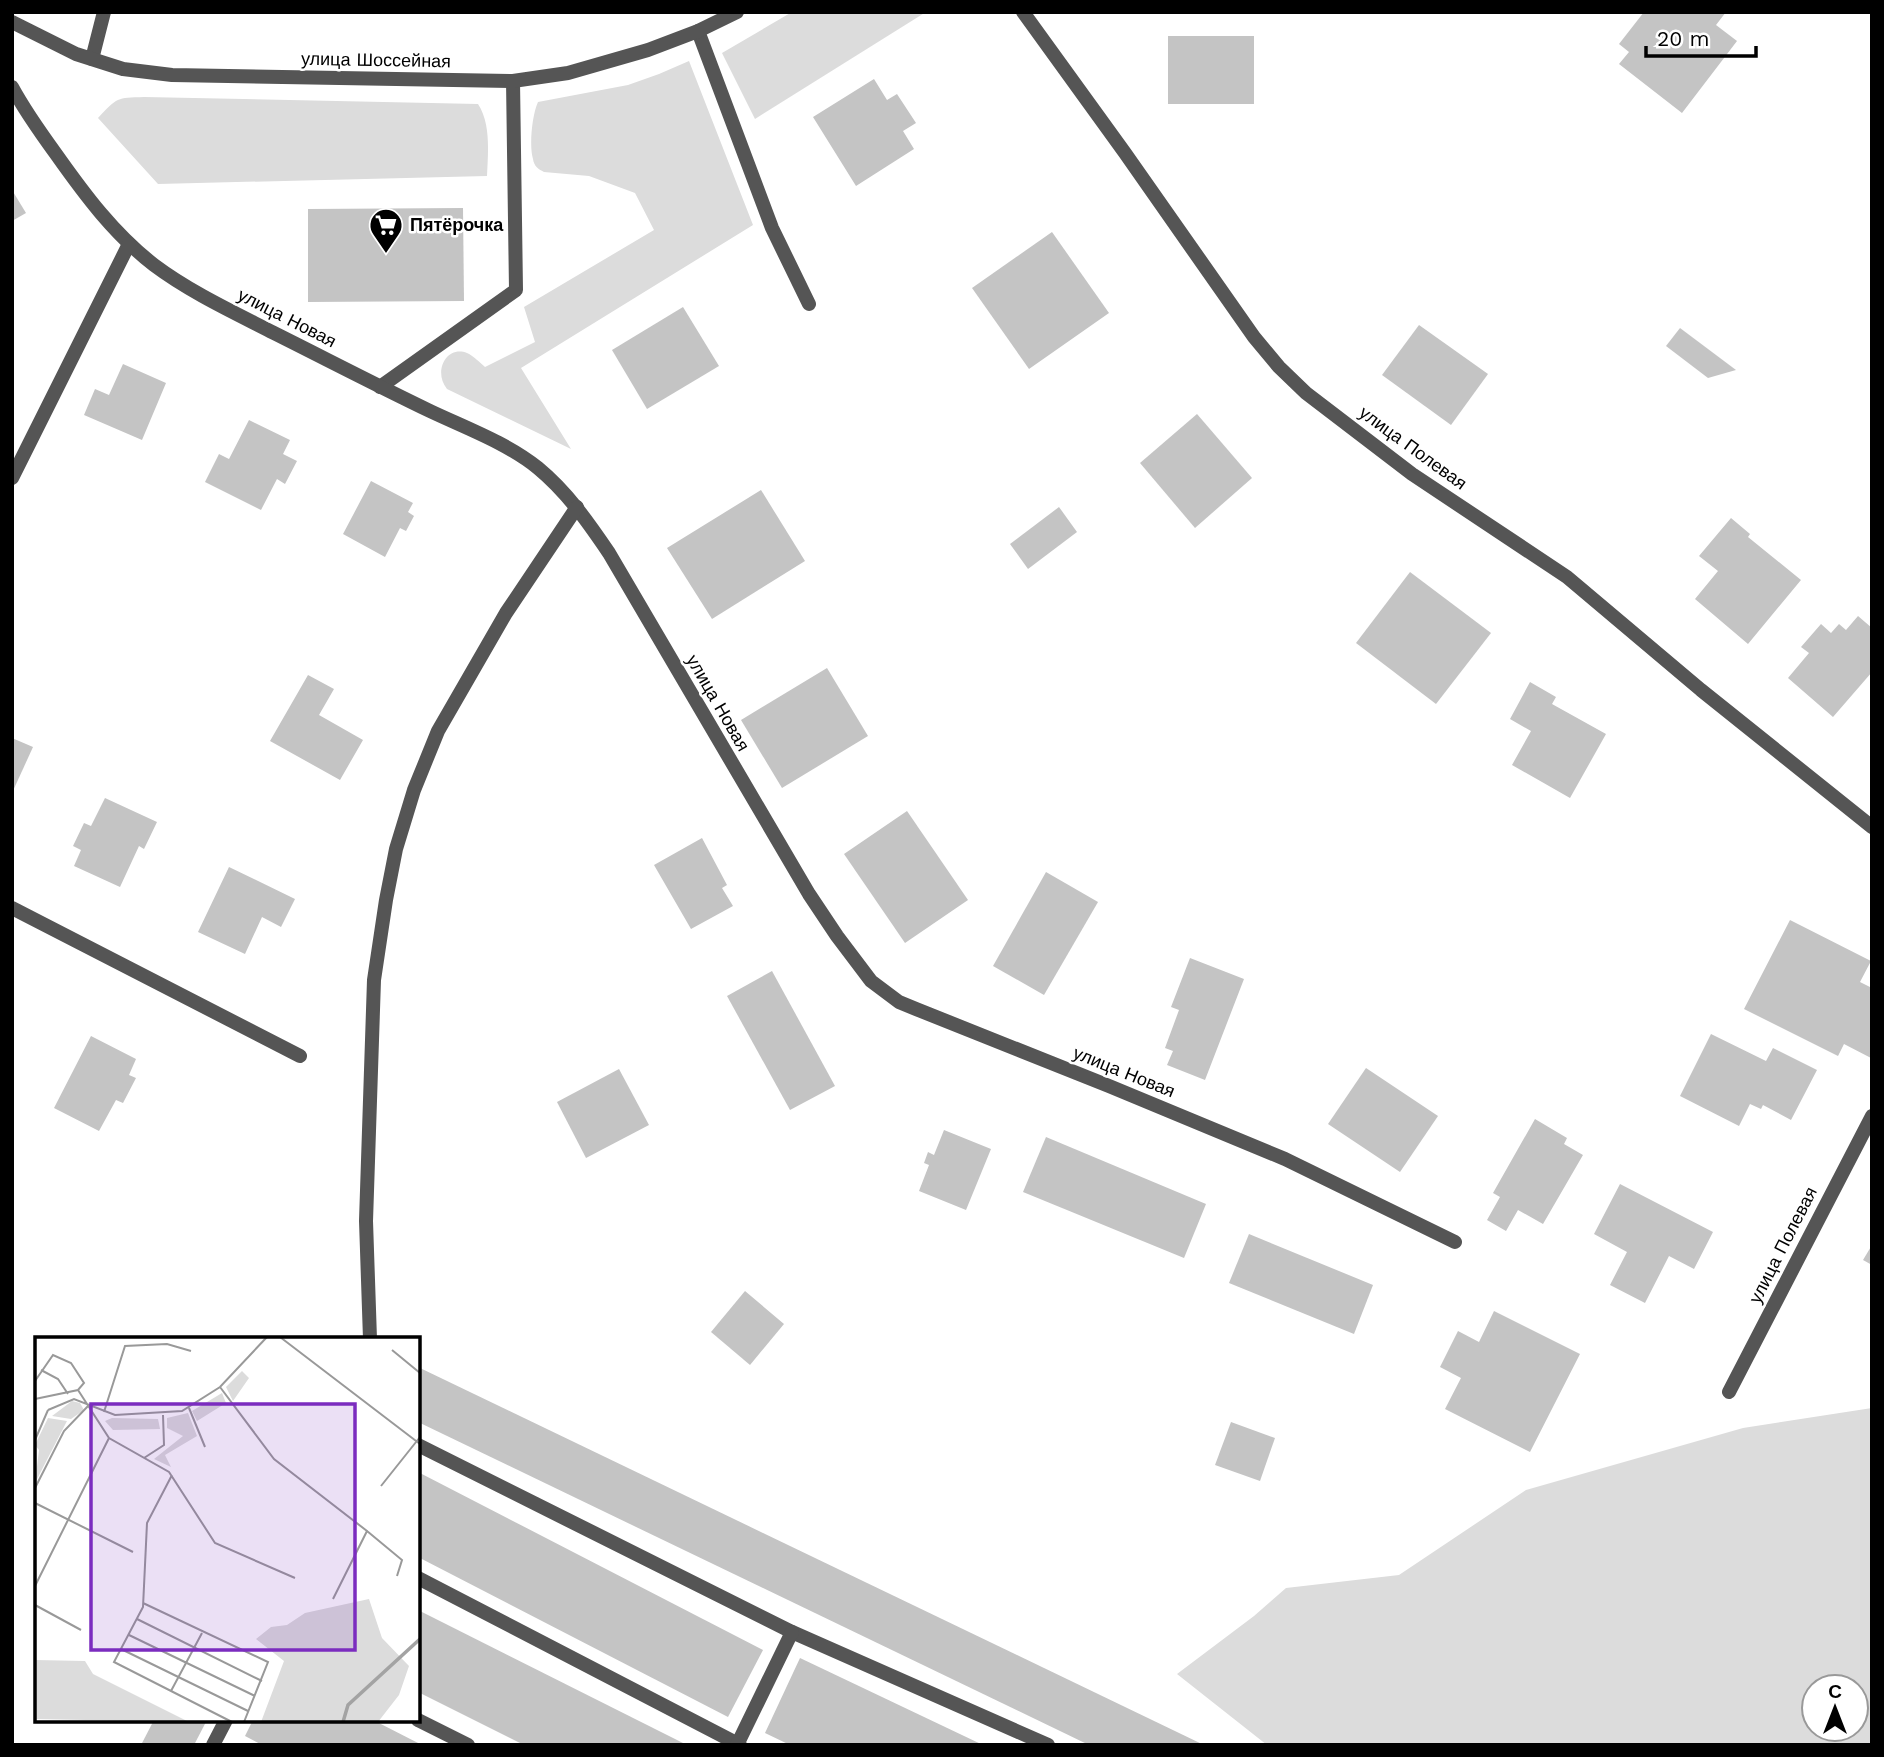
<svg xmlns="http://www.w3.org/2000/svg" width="1884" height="1757" viewBox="0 0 1884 1757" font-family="'Work Sans',sans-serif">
<rect width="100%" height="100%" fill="#fff"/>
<g fill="#dcdcdc" fill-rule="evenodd">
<polygon points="792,12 926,12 755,119 722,53"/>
<path d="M689,61L753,225L521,368L571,449L447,389C433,372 446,345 467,353C474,356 480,363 485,367L535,342L524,307L654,230L635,193L589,176L544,172C538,169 534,166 533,159C529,146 532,115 538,102L628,85L659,74Z"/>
<path d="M144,97L478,104C491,124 488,152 487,176L158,184L98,118C118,97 116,98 144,97Z"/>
<path d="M1872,1408V1745H1267L1177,1674L1254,1616L1286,1588L1399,1575L1526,1490L1743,1428ZM1814,1687H1856V1729H1814Z"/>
</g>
<g fill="#c4c4c4">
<polygon points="1644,12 1726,12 1716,25 1737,41 1682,113 1619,64 1629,52 1619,44"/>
<rect x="1168" y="36" width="86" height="68"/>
<polygon points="874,79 887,100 897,94 916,123 903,131 914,149 856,186 813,117"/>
<polygon points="12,190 26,213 12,221"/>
<polygon points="463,208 464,301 308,302 308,209"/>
<polygon points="1052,232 1109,313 1029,369 972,288"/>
<polygon points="683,307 719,366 647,409 612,350"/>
<polygon points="1419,325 1488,374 1451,425 1382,375"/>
<polygon points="1680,328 1736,370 1708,378 1666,346"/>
<polygon points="123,364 166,383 142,440 84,415 95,389 109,395"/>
<polygon points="1197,414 1252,478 1195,528 1140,463"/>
<polygon points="249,420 290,440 283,454 297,461 285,484 277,479 261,510 205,482 219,454 229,459"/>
<polygon points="371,481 413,503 408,512 414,516 406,531 400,528 385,557 343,534"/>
<polygon points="761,490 805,561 712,619 667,548"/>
<polygon points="1059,507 1077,532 1028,569 1010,544"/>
<polygon points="1731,518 1750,534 1748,537 1801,580 1748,644 1695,599 1718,571 1699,556"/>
<polygon points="1410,572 1491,633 1436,704 1356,643"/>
<polygon points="1858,616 1872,628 1872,672 1833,717 1788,678 1809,653 1801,647 1821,624 1831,633 1839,624 1846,630"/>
<polygon points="827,668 868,736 782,788 741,720"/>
<polygon points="308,675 334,689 319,715 363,740 340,780 270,741"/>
<polygon points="1530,682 1556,697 1552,704 1606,734 1570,798 1512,765 1531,731 1510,719"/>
<polygon points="12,738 33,747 12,793"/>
<polygon points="105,798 157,822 144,849 139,846 120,887 74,866 81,850 73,846 84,823 91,826"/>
<polygon points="907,811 968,900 905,943 844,854"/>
<polygon points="702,838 727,885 722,888 733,906 691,929 654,865"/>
<polygon points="229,867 295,899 281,927 262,917 245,954 198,932"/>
<polygon points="1046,872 1098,902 1044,995 993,966"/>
<polygon points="1790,920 1871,961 1860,982 1872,988 1871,1058 1844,1044 1838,1056 1744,1009"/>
<polygon points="1190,958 1244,979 1205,1080 1167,1065 1173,1051 1165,1048 1179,1010 1171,1007"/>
<polygon points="772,971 835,1086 790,1110 727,996"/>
<polygon points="1711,1034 1766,1061 1773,1048 1817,1070 1791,1120 1763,1105 1761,1109 1750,1104 1739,1126 1680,1096"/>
<polygon points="91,1036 136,1059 129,1075 136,1078 123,1103 116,1100 99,1131 54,1108"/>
<polygon points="1366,1068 1438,1116 1400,1172 1328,1124"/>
<polygon points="619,1069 649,1125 586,1158 557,1102"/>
<polygon points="1535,1119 1567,1138 1564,1144 1583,1155 1543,1224 1518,1210 1506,1231 1487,1220 1500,1197 1493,1193"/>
<polygon points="944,1130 991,1149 966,1210 919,1191 929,1165 924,1163 928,1152 934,1155"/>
<polygon points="1046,1137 1206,1204 1184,1258 1023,1192"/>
<polygon points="1620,1184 1713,1232 1694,1269 1669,1256 1645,1303 1610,1285 1627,1252 1594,1234"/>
<polygon points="1249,1234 1373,1285 1354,1334 1229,1283"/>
<polygon points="1872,1245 1872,1265 1863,1260"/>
<polygon points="745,1291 784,1324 750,1365 711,1332"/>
<polygon points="1494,1311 1580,1354 1530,1452 1445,1409 1461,1378 1440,1367 1458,1331 1479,1342"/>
<polygon points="420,1368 1204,1745 1089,1745 418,1422 418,1372"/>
<polygon points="1231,1422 1275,1438 1260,1481 1215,1465"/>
<polygon points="418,1472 763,1650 728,1717 418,1557"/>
<polygon points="418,1610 687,1745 524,1745 418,1692"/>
<polygon points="800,1658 983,1745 790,1745 765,1733"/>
<polygon points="154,1720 207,1720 194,1745 141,1745"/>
<polygon points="253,1720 373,1720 422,1745 262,1745 245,1736"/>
</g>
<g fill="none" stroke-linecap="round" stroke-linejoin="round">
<g stroke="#555" stroke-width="14">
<polyline points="698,31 772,228 809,304"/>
<polyline points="92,59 104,12"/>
<polyline points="380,387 516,290 513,81"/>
<polyline points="418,1445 792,1632 1048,1745"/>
<polyline points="418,1578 740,1745"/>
<polyline points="418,1720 468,1745"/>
<polyline points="213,1745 226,1720"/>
<polyline points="737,1745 792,1632"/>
</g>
<g stroke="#555" stroke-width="14">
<polyline points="1023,12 1125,153 1254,337 1279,367 1306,393 1412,474 1567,577 1701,690 1872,827"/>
<path d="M12,87C25,111 40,132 56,154C85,195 114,234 154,265C190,292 233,312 274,333C326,359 378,386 430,411C466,428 507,443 538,468C567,492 588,522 609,553L809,894L837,936L871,981L899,1002L916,1009L1109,1086L1285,1159L1455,1242"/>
<polyline points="12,478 129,244"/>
<polyline points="12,908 300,1056"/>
<polyline points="370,1339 366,1221 374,980 386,900 396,849 414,790 438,731 506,613 577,507"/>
<polyline points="1729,1392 1872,1116"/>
</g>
<polyline stroke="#555" stroke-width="14" points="12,22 76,54 123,69 172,75 513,81 568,73 648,50 698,31 737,12"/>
</g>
<defs>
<symbol id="supermarket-pin" viewBox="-11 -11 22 30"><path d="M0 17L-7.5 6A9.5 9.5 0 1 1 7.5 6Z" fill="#000" stroke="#fff"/><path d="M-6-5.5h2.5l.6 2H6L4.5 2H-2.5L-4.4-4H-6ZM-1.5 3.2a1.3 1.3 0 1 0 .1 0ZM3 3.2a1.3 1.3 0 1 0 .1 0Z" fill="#fff"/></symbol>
</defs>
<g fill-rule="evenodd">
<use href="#supermarket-pin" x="367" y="206" width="38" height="52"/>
</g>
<g text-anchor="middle" stroke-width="5" stroke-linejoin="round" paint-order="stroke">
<g font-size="18" fill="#000" stroke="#fff">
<text transform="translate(376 60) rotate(1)" y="6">улица Шоссейная</text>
<text transform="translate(287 318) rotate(27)" y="6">улица Новая</text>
<text transform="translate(1413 448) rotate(36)" y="6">улица Полевая</text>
<text transform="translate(718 703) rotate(60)" y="6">улица Новая</text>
<text transform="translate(1124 1072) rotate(22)" y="6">улица Новая</text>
<text transform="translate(1783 1245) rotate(-63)" y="6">улица Полевая</text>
</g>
<g font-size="18" font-weight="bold" fill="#000" stroke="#fff" text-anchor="start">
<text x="410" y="231">Пятёрочка</text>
</g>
</g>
<g transform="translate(35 1337)">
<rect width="385" height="385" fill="#fff"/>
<path d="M207,34L214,41L198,64L191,50ZM187,56L191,66L162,84L157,74ZM37,64L45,66L49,73L36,82L17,79ZM153,76L162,99L130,118L136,130L119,122L148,99L132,91V81ZM13,81L32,84L0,146L4,113L0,108ZM77,81L123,82L125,92L78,93L70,84ZM334,262L347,301L374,329L364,358L343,385H226L249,324L221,302L236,290L252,288L270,276ZM0,323L50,324L58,337L154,385L0,382Z" fill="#dcdcdc"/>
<path fill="none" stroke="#a3a3a3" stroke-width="3.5" d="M308,385L313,368L385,302"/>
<path fill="none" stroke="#999" stroke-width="2" d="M245,0L385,107M357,13L385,36M6,33L23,42L33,57M0,44L18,18L36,26L49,46L43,53L0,62M185,50L239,122L332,194L298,262M43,53L74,101L134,135L180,206L260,241M154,71L170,110M13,73L39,62L80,78L147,74L185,50L232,0M69,75L90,9L132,7L156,14M0,103L13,73M109,121L129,108L128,78M137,138L112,186L108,270L79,325L197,385M346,149L385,100M0,151L29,94L54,68M0,166L98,215M332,194L367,223L362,239M0,249L74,101M108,266L233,325L209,385M0,268L46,293M102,282L227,344M94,298L220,359M86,312L213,374M136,354L167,296"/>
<path fill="#7b2cbf" fill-opacity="0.15" stroke="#7b2cbf" stroke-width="3.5" d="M56,67H320V313H56Z"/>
<rect width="385" height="385" fill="none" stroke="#000" stroke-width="3.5"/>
</g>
<rect width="1884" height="1757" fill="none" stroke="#000000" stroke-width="28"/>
<g transform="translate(1835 1708)"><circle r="33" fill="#ffffff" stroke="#999999" stroke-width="2"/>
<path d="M0-5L12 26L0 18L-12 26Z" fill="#000000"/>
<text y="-10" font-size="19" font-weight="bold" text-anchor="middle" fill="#000000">С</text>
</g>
<path d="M1646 46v10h110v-10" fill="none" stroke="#000000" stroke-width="3.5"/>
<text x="1657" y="46" font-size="21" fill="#000000" stroke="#ffffff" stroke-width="5" paint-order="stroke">20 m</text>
</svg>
